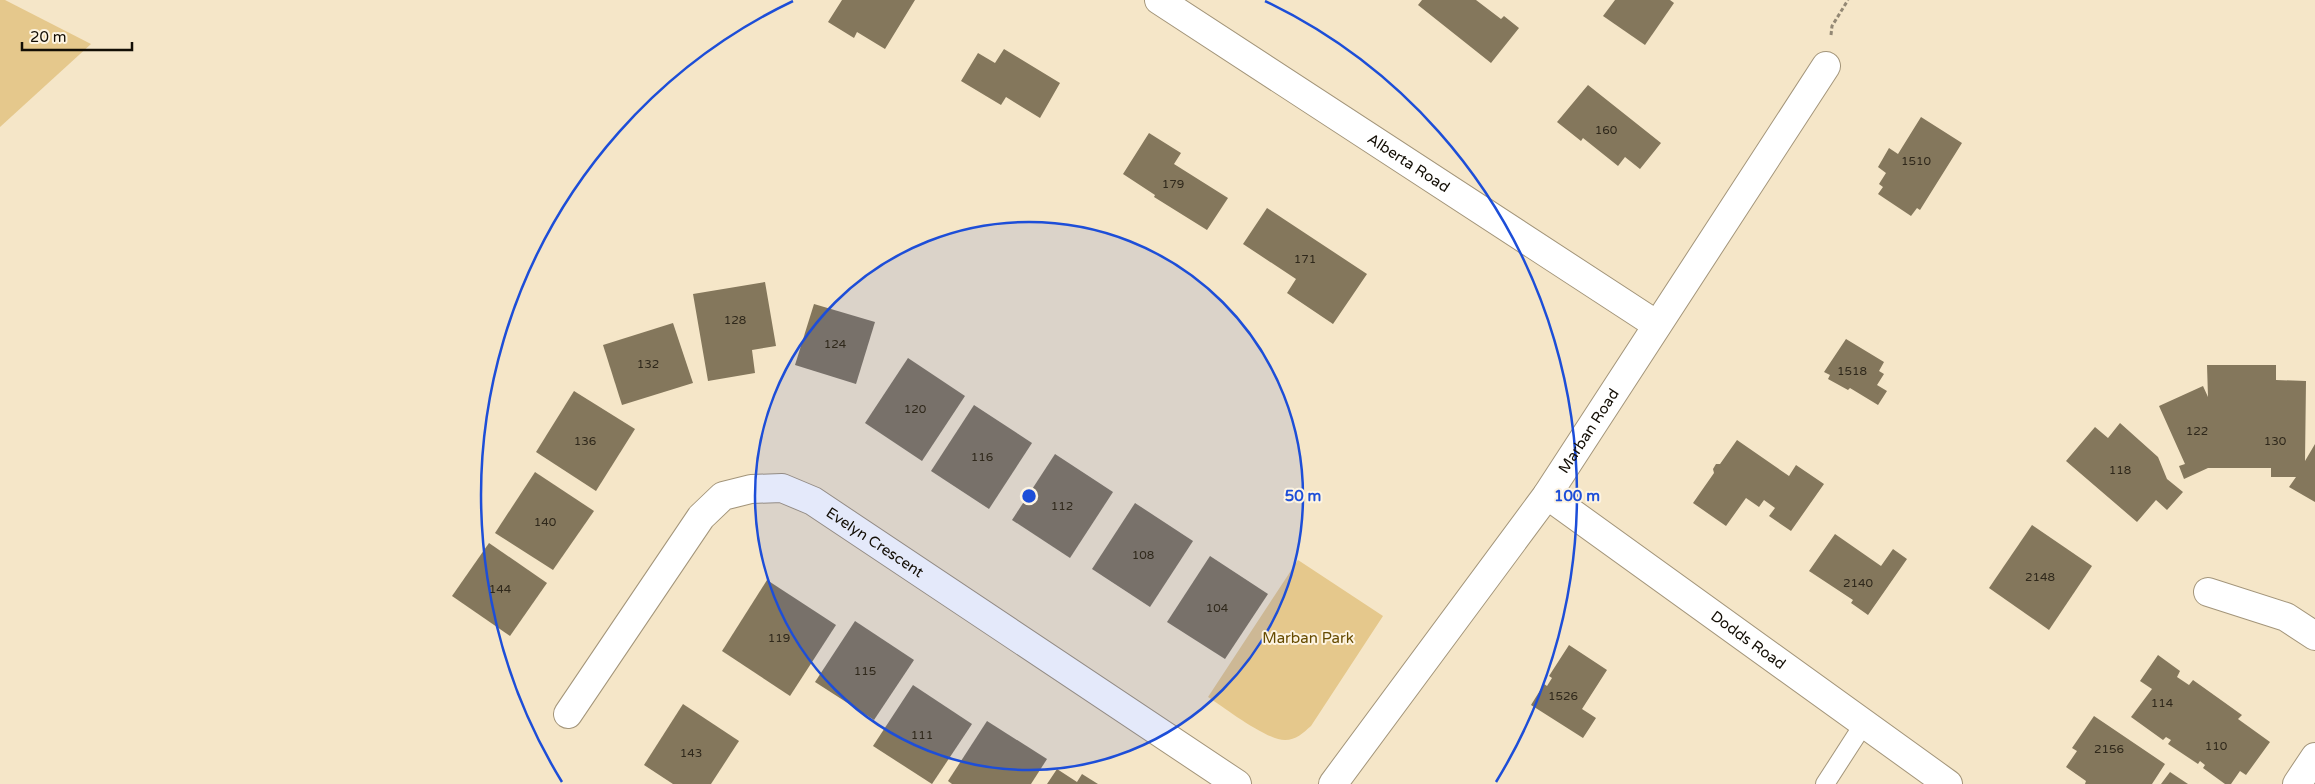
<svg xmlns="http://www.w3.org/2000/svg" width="2315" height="784" viewBox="0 0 2315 784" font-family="'Varela Round',sans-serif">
<rect width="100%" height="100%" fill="#f5e6c8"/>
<g fill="#e5c88c">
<polygon points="0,0 5,0 91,44 0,127"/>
<path d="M1298,560L1383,616L1311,726C1303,733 1296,740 1285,740C1266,740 1225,708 1208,697Z"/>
</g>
<g fill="#84775c">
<polygon points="842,0 915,0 885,49 857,32 854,38 828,22"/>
<polygon points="1422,0 1476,0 1501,19 1504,16 1519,28 1491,63 1418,5"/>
<polygon points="1615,0 1670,0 1674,3 1645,45 1603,16"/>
<polygon points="1004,49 1060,83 1040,118 1006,97 1001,105 961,81 978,53 995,63"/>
<polygon points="1588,85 1661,143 1640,169 1625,157 1618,166 1583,138 1581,141 1557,122"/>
<polygon points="1921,117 1962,143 1920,210 1917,208 1911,216 1878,194 1883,187 1879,184 1886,173 1878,167 1889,148 1898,154"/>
<polygon points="1149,133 1181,153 1174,164 1228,198 1207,230 1154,197 1155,195 1123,174"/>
<polygon points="1267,208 1367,274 1333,324 1287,293 1296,279 1243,244"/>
<polygon points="765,282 776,346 752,350 755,373 708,381 693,294"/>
<polygon points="814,304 875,322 856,384 795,365"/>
<polygon points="673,323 693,383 622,405 603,345"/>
<polygon points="1846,339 1884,362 1879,371 1884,374 1877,385 1887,391 1878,405 1850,388 1848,390 1828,379 1830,375 1824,372"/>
<polygon points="908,358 965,396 922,461 865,423"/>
<polygon points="2207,365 2276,365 2276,380 2306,381 2305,461 2315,444 2315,502 2289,487 2296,477 2271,477 2271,468 2208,468 2184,479 2179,466 2185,464 2159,406 2203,386 2208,397"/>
<polygon points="574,391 635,429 596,491 536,452"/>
<polygon points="974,405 1032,443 989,509 931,471"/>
<polygon points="2120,423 2158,457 2167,479 2183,492 2167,510 2156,500 2137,522 2066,461 2095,427 2108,438"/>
<polygon points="1737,440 1789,476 1796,465 1824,484 1791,531 1769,516 1775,508 1764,500 1759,507 1746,498 1726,526 1693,503 1714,473 1713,469 1716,464 1720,464"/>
<polygon points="1055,454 1113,492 1070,558 1012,520"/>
<polygon points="535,472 594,511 553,570 495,533"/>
<polygon points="1135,503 1193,541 1150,607 1092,569"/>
<polygon points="2032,525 2092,566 2049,630 1989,588"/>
<polygon points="1835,534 1881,566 1893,549 1907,559 1868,615 1851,603 1853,600 1809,571"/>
<polygon points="489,543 547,583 510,636 452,596"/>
<polygon points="1210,556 1268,594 1225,659 1167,622"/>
<polygon points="767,580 836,625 790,696 722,651"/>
<polygon points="855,621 914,660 874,720 815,682"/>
<polygon points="1569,645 1607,670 1582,709 1596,718 1583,738 1531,705 1544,684 1547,686 1552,678 1549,676"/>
<polygon points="2158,655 2180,671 2177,677 2189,685 2193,680 2242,715 2238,719 2270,742 2246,775 2240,771 2231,784 2225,784 2203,768 2205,765 2200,761 2198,764 2168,744 2171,740 2166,737 2163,740 2131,717 2152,689 2140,681"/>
<polygon points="913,685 972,724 932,784 873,746"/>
<polygon points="683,704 739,741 711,784 673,784 644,765"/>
<polygon points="2094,716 2165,764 2152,784 2085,784 2086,781 2066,767 2077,751 2072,748"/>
<polygon points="987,721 1047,759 1031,784 952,784 948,781"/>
<polygon points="1057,769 1077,782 1082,774 1098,784 1047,784"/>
<polygon points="2170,772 2188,784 2161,784"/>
</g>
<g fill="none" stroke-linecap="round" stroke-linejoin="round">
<defs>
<polyline id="lane" points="1825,784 1865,722"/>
<g id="street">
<path id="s1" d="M1159,0L1657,325"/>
<path id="s2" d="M1547,495L1948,784"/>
<polyline points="2208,592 2286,617 2315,636"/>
<path id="s3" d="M568,714L701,517L723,496L751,489L782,488L813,501L1237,784"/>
<path id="s4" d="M1333,784L1547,495L1826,66"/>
<polyline points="2297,784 2315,757"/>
</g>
</defs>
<use href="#lane" stroke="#a3957a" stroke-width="20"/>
<use href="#street" stroke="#a3957a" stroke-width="30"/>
<polyline stroke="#938874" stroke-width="3" stroke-dasharray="4 2.5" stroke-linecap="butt" points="1831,35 1832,26 1848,0"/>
<use href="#lane" stroke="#fff" stroke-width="18"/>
<use href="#street" stroke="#fff" stroke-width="28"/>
</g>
<circle cx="1029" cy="496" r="274" fill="#1d4ed8" fill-opacity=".12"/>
<g fill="none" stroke="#1d4ed8" stroke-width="2.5">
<circle cx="1029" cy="496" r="274"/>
<path d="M562 782A548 548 0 0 1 793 1M1265 1A548 548 0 0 1 1496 782"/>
</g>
<g text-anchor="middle" stroke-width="4" stroke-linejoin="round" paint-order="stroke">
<g font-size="12" fill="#2f281b">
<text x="1606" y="134">160</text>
<text x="1916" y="165">1510</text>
<text x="1173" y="188">179</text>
<text x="1305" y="263">171</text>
<text x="735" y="324">128</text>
<text x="835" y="348">124</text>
<text x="648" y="368">132</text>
<text x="1852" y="375">1518</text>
<text x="915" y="413">120</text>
<text x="2197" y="435">122</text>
<text x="585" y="445">136</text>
<text x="2275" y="445">130</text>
<text x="982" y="461">116</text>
<text x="2120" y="474">118</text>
<text x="1062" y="510">112</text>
<text x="545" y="526">140</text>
<text x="1143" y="559">108</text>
<text x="2040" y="581">2148</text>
<text x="1858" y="587">2140</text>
<text x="500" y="593">144</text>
<text x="1217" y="612">104</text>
<text x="779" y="642">119</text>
<text x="865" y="675">115</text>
<text x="1563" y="700">1526</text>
<text x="2162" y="707">114</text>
<text x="922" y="739">111</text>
<text x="2216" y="750">110</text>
<text x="2109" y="753">2156</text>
<text x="691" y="757">143</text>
</g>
<g font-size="15" fill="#130e05" stroke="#fdf4e2">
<text dy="5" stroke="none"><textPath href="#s1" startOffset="298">Alberta Road</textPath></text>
<text dy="5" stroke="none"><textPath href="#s4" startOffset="436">Marban Road</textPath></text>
<text dy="5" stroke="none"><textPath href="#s3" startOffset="436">Evelyn Crescent</textPath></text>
<text dy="5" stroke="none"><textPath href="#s2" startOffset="248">Dodds Road</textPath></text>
</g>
<g font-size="15" fill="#664b00" stroke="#fdf4e2">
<text x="1308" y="643">Marban Park</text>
</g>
</g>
<circle cx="1029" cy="496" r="8" fill="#1d4ed8" stroke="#fdf4e2" stroke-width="2.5"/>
<g font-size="15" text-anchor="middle" font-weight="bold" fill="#1d4ed8" stroke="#fdf4e2" stroke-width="4" stroke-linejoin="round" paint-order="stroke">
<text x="1303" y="501">50 m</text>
<text x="1577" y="501">100 m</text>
</g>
<path d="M22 42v8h110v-8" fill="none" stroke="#130e05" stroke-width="2.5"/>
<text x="30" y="42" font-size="15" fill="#130e05" stroke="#fdf4e2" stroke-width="4" paint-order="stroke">20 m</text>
</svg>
